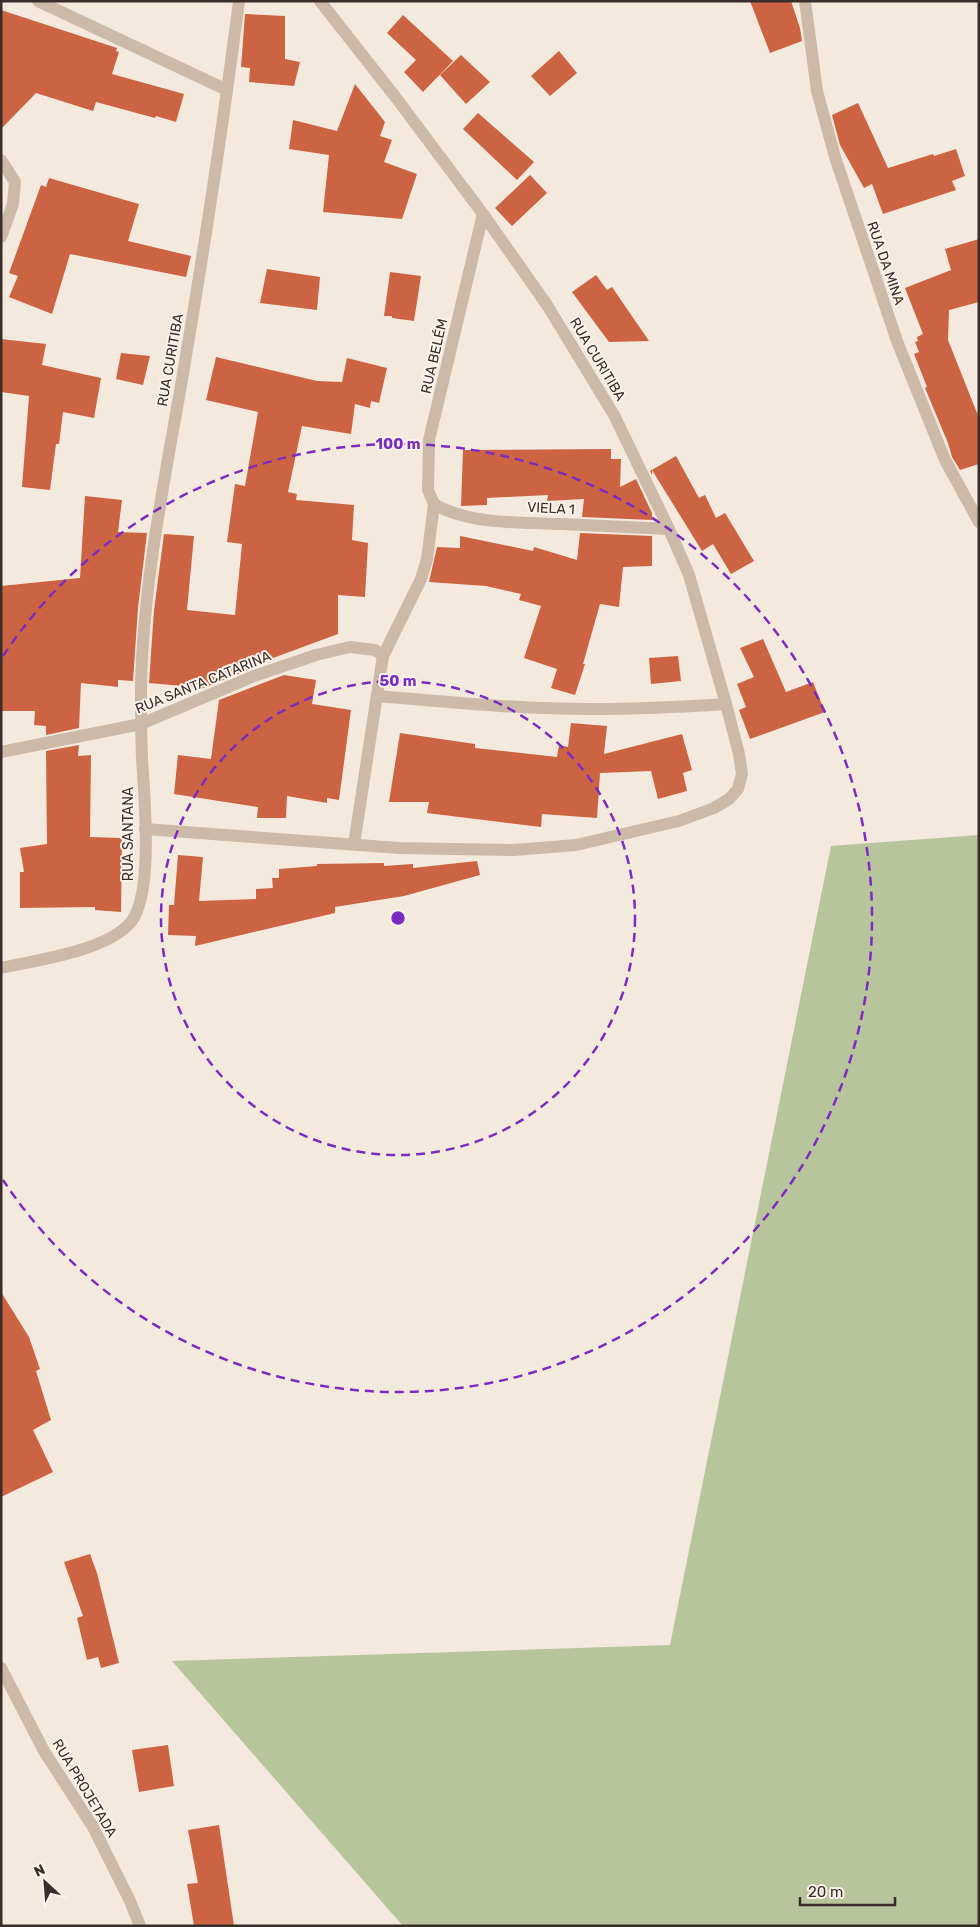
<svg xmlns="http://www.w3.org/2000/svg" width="980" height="1927" viewBox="0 0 980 1927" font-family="Rubik,sans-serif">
<rect width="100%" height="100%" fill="#f4e9dd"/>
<polygon fill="#b7c49c" points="979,835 979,1926 403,1926 172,1661 670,1645 831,846"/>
<g fill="#cc6443">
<polygon points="750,1 791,1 800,28 802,41 770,53"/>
<polygon points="1,10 117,48 116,51 119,52 112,74 184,94 176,122 156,116 155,118 96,102 93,111 36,93 1,129"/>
<polygon points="245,14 285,16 285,59 300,62 294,86 249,82 250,68 241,67"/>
<polygon points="403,15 453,61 423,92 404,72 416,60 387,33"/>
<polygon points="559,51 577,73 550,96 531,76"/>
<polygon points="461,55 490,82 466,104 440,75"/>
<polygon points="355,84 385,122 380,136 392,140 384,162 417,174 402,219 323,212 329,155 289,149 293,120 337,131"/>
<polygon points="858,103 888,168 933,154 934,156 956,149 965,176 952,181 956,190 883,214 872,184 864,188 840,145 832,115"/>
<polygon points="478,113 534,162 517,180 463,129"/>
<polygon points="530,175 547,193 512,226 495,208"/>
<polygon points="49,178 139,204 128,241 191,256 186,277 70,254 52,314 9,297 18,276 9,273 41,185 46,187"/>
<polygon points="979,239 979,302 949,310 948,340 979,418 979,464 960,470 952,457 948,443 925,388 927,387 914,354 919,352 915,342 918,341 917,337 923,334 905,288 951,270 945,249"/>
<polygon points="267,269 320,277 317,310 260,303"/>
<polygon points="390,272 421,276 414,321 392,318 392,316 384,316"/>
<polygon points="596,275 607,290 612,287 649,341 609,342 572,292"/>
<polygon points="1,339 46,344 42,365 101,378 94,418 63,412 59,444 56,444 50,490 22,487 29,396 1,392"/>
<polygon points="121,353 150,356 143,385 116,379"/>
<polygon points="216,357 317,381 342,382 347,358 387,368 379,403 371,401 370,408 355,404 351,434 302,426 288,492 297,494 296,500 354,505 352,540 368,543 365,597 338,595 338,634 246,668 250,669 204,688 149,683 154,610 164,534 194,536 187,610 235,615 242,544 227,542 235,484 245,486 258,412 206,400"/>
<polygon points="611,449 611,459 621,459 620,487 636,479 652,513 652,520 582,517 584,499 547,501 548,495 487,498 487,505 461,506 463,450"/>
<polygon points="676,456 699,498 705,495 716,518 725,513 754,561 731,574 713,544 702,551 652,470 652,475 650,471"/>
<polygon points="85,496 122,500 118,532 147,533 138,608 133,681 118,680 118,687 81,683 79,728 46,735 46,726 34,725 35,711 1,711 1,586 80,578"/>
<polygon points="580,533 652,536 652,566 623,567 619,607 600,604 583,664 585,664 575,695 551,688 557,669 524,658 541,606 519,600 521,594 486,586 429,582 437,547 460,548 460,536 533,551 534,547 577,560"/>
<polygon points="763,639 786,692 813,682 825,712 750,739 739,710 746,707 737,684 754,677 740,648"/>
<polygon points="678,656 681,681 651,684 649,658"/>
<polygon points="284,675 316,680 312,704 351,710 339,800 327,798 327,803 287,796 286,818 257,818 258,807 174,794 178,755 211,759 219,700"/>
<polygon points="571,723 607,726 604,754 682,734 692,770 683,773 687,791 658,799 651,771 600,773 597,818 542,814 541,827 427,813 429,802 389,802 400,733 475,744 475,748 557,757 559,745 568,747"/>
<polygon points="79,745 78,756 91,755 90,837 122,838 121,912 95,910 95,907 20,908 20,872 24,872 20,848 47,844 46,751"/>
<polygon points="178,855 203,857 199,901 256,899 256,889 273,888 272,878 279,878 279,869 317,866 317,864 384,863 384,866 413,864 413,868 477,861 480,875 404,896 335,907 335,913 195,946 196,936 168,935 169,905 174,905"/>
<polygon points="1,1292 29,1337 40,1369 36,1371 51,1420 33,1430 53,1472 1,1497"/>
<polygon points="90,1554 97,1573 119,1663 101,1668 98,1657 87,1660 77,1618 83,1616 64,1562"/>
<polygon points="168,1745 174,1786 139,1792 132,1750"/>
<polygon points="219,1825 234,1926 194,1926 187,1884 198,1883 188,1830"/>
</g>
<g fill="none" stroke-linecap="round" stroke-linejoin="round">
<g stroke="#cdb9a8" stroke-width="12">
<polyline points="38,1 227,90"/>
<polyline points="805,1 817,91 835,157 897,341 945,460 979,522"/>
<polyline points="1,160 15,182 13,204 1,237"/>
<path d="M434,504C467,524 523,523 561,524C597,526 633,527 669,529"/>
<path d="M377,696C448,702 519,709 590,709C635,709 681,707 726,704"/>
<polyline points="1,752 141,724 254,676 316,655 350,647 375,650 383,656"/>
<polyline points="145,829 399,848 514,850 576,845 679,821 714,808 729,799 738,789 742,774 739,754 726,704 689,575 669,529 614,415 547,305 483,214 397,99 320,1"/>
<polyline points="354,844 383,656 421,579 427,559 434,504 428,490 429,440 483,214"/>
<path d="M1,968C37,960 107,951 131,922C154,893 144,795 142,758C141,734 141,711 141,688C143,582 165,478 183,374C204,250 223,126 239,1"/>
<polyline points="1,1668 44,1751 93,1827 130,1901 140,1926"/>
</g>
</g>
<g fill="none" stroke="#7b2cbf" stroke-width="2.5" stroke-dasharray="9 6">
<circle cx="398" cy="918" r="237"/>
<path d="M3 656A474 474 0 1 1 3 1180"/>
</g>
<g text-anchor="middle" stroke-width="4" stroke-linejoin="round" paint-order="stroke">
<g font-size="14" fill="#392e29" stroke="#fbf3ea">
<text transform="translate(886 263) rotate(71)" y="5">RUA DA MINA</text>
<text transform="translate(434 356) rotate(-77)" y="5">RUA BELÉM</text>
<text transform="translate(598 359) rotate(59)" y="5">RUA CURITIBA</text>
<text transform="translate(170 360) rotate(-80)" y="5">RUA CURITIBA</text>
<text transform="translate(551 508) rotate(3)" y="5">VIELA 1</text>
<text transform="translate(203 682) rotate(-22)" y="5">RUA SANTA CATARINA</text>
<text transform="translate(128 834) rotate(-90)" y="5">RUA SANTANA</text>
<text transform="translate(85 1788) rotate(59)" y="5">RUA PROJETADA</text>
</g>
</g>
<circle cx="398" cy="918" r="8" fill="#7b2cbf" stroke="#fbf3ea" stroke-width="2.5"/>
<g font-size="15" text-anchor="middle" font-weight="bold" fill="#7b2cbf" stroke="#fbf3ea" stroke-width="4" stroke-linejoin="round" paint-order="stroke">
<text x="398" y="449">100 m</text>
<text x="398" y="686">50 m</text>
</g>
<rect width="980" height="1927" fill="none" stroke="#392e29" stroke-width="5"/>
<g transform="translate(45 1882) rotate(334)" stroke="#fbf3ea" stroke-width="4" paint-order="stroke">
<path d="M0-4L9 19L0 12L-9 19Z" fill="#392e29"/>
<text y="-8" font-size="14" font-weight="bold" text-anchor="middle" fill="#392e29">N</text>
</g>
<path d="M800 1897v8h95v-8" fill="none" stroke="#392e29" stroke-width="2.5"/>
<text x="808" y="1897" font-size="15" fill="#392e29" stroke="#fbf3ea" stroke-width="4" paint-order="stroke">20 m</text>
</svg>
